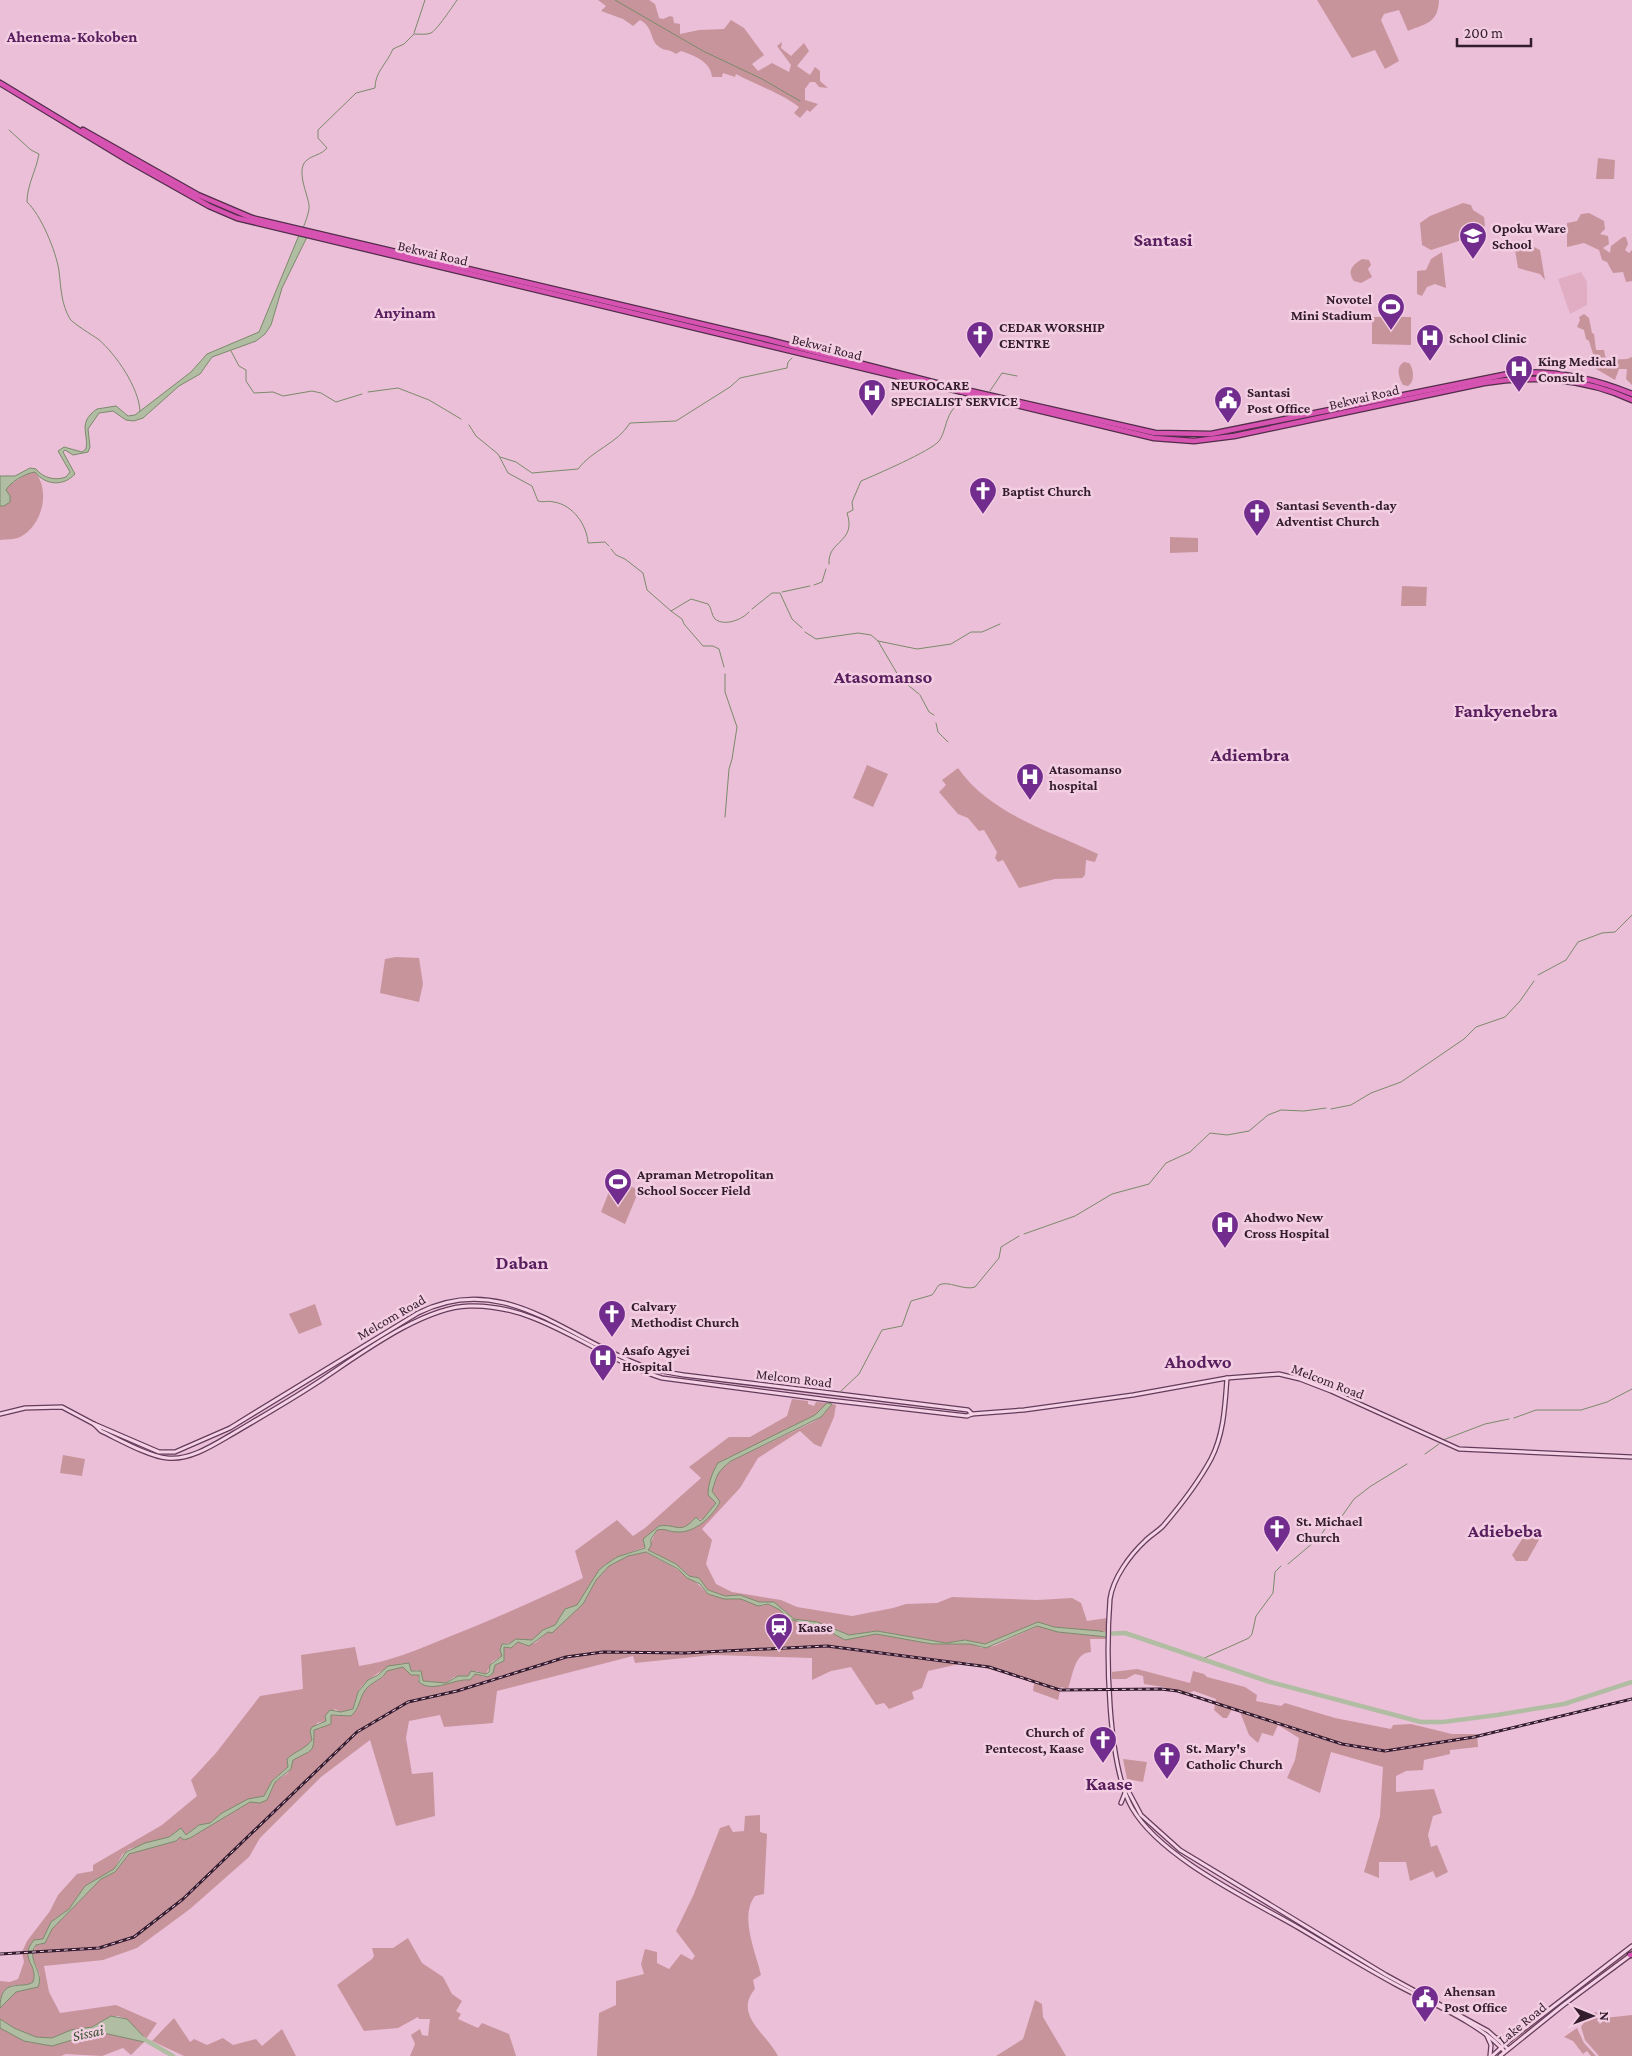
<svg xmlns="http://www.w3.org/2000/svg" width="1632" height="2056" viewBox="0 0 1632 2056" font-family="'Crimson Pro',serif">
<rect width="100%" height="100%" fill="#ebbfd8"/>
<polygon fill="#e0adc3" points="1581,272 1587,282 1587,305 1570,314 1558,279"/>
<g fill="#c8949c">
<path d="M598,0H649L655,4L659,18L663,19L670,16L673,17L674,23L680,24V34L699,30L724,29L731,20L744,28L764,55L752,64L758,71L772,63L789,72L791,65L777,46L782,42L781,48L791,56L804,43L809,51L797,66L810,75L815,67L820,71V81L828,88L819,87L815,82H810L805,89V100L818,104L810,112L807,110L800,118L794,113L799,107C779,92 758,86 736,74L735,77L723,73L722,77H712C711,61 692,55 681,51L676,54C670,49 663,51 658,46C649,38 654,28 640,20L633,26L623,19L601,11L606,6Z"/>
<path d="M1317,0H1439C1438,23 1427,23 1408,31L1399,10L1384,14L1381,20L1399,61L1385,69L1375,50L1352,58Z"/>
<polygon points="1598,158 1615,160 1614,179 1596,179"/>
<path d="M1463,203L1471,205L1473,210L1484,217L1485,226C1468,240 1452,243 1431,250L1422,245L1420,223L1430,216Z"/>
<polygon points="1589,213 1604,221 1605,229 1600,234 1608,236 1609,244 1603,248 1610,253 1611,246 1623,237 1626,237 1628,244 1625,250 1629,253 1632,250 1632,281 1626,282 1623,272 1613,273 1607,262 1602,260 1599,250 1584,243 1567,247 1567,223 1577,221 1581,214"/>
<polygon points="1528,247 1534,247 1540,250 1545,280 1540,274 1518,268 1515,250"/>
<polygon points="1442,252 1446,288 1435,284 1427,287 1422,296 1417,294 1417,271 1426,270 1431,259"/>
<path d="M1362,259L1369,260L1371,265L1368,269L1372,277L1361,283L1354,281C1347,271 1352,265 1362,259Z"/>
<polygon points="1584,314 1589,318 1592,333 1594,334 1596,350 1604,350 1606,360 1627,359 1632,357 1632,385 1626,379 1627,369 1619,369 1615,380 1591,366 1595,360 1589,341 1586,339 1584,330 1577,327 1580,320 1579,317"/>
<polygon points="1372,317 1411,317 1411,345 1372,344"/>
<path d="M1404,362L1409,363C1414,369 1415,382 1408,386L1403,385C1399,378 1395,367 1404,362Z"/>
<path d="M35,472C51,491 42,526 20,537C14,540 6,539 0,540V506H4L10,496L6,490L8,486L28,473Z"/>
<polygon points="1170,537 1198,538 1198,552 1170,553"/>
<polygon points="1402,586 1427,587 1426,606 1401,606"/>
<polygon points="867,765 888,774 873,807 853,798"/>
<path d="M958,768C990,814 1050,831 1098,854L1095,862L1086,860L1085,875L1082,878L1055,879L1019,888L1003,860L998,862L995,858L997,852L984,830L979,831L968,818L958,814L939,792L946,785L942,780Z"/>
<polygon points="396,957 419,958 423,984 419,1002 380,993 385,959"/>
<polygon points="614,1179 639,1190 625,1224 601,1212"/>
<polygon points="315,1304 322,1325 299,1334 289,1314"/>
<path d="M792,1399L808,1401V1404L814,1406L816,1402L827,1403L815,1415L718,1463L712,1477L708,1495L716,1503L703,1519L692,1521L691,1524L676,1529L662,1525C656,1528 652,1533 646,1536L645,1547L617,1557L605,1565L599,1570L581,1600L577,1605L565,1610L555,1625L532,1640L502,1644V1656L492,1662L486,1674L476,1671L468,1676L454,1677L446,1683L423,1681L418,1670L411,1671L409,1663C393,1662 368,1677 359,1690C356,1695 355,1703 353,1709L341,1712L335,1709L325,1716L326,1721L317,1723C314,1730 313,1737 311,1742C305,1754 287,1751 288,1767L275,1778L264,1796L222,1813L210,1823L199,1825L186,1835L184,1833L129,1849L122,1855L114,1869L85,1886L69,1909L51,1922L43,1939L34,1941L28,1957L35,1973L33,1982L28,1985H13L0,1999V1981L10,1982L18,1979L24,1962L22,1952L27,1941L50,1911L58,1895L77,1874L93,1871V1865L162,1825L197,1796L191,1780L216,1753L260,1696L303,1689L301,1655L355,1647L359,1666C389,1662 419,1649 446,1638C493,1619 538,1600 583,1578L575,1551L617,1520L633,1536L645,1528L701,1478L689,1467L729,1437H750L787,1416Z"/>
<path d="M832,1404L836,1405L834,1417L821,1447L814,1444L800,1431L758,1458L740,1488L702,1529L712,1540L706,1564L716,1584L732,1592L781,1600L797,1607L852,1616L893,1608L906,1604L937,1603L952,1597L1037,1600L1072,1598L1081,1603L1087,1621L1107,1618L1106,1633L1054,1627L1038,1622L985,1644L965,1640L946,1643L877,1631L849,1635L817,1622L794,1619L774,1602H759L740,1595L725,1596L708,1590L699,1578L689,1576L676,1564L647,1550L657,1530C666,1528 669,1532 676,1532C695,1533 712,1517 720,1502L712,1491L717,1473L731,1461L813,1422L821,1417Z"/>
<polygon points="63,1455 85,1459 82,1476 60,1473"/>
<polygon points="1526,1533 1540,1538 1527,1561 1516,1561 1512,1555"/>
<path d="M645,1552C668,1564 691,1575 708,1594L741,1599L762,1606L768,1604L780,1610L789,1619L823,1628L845,1639L876,1634L932,1644H970L982,1648L994,1646L1038,1626L1058,1632L1107,1637V1639H1090L1091,1652C1074,1653 1073,1675 1068,1689L1061,1687L1058,1700L1033,1691L1034,1683L968,1662L928,1671L922,1688L912,1692L914,1699L889,1709L884,1703L876,1705L851,1667L831,1671L812,1680V1658L713,1655L635,1663L633,1656L497,1691L493,1723L444,1727L440,1715L409,1721L406,1738L412,1774L433,1772L435,1816L396,1826L370,1740L321,1777L260,1838L249,1857L190,1909L137,1948L103,1960L44,1966L49,1992L60,2013L116,2005L157,2023L146,2039L127,2019L118,2016H111L92,2027L71,2031L52,2038L36,2037L14,2028L0,2019V2008L16,1992L38,1987L40,1975L32,1956L36,1945H40L52,1929L101,1879L115,1872L129,1854L176,1841L180,1836L184,1840L190,1838L250,1802L260,1803L270,1794L275,1782L288,1773L293,1760L312,1748L314,1730L331,1724L330,1715L351,1716C360,1708 358,1698 366,1689C373,1681 382,1681 387,1671L403,1667L411,1675H419L418,1680C438,1694 449,1678 470,1680L475,1674L485,1677L496,1664L504,1661V1647L511,1648L518,1642L525,1645L535,1643L548,1632L557,1628L565,1619L583,1604L596,1580L609,1566L628,1556Z"/>
<polygon points="1137,1669 1190,1683 1193,1671 1204,1674 1207,1677 1245,1687 1257,1695 1256,1701 1281,1706 1285,1703 1335,1718 1391,1729 1393,1725 1411,1724 1452,1734 1477,1734 1478,1747 1450,1750 1450,1754 1424,1760 1423,1770 1406,1771 1396,1776 1396,1792 1434,1789 1442,1813 1433,1816 1428,1835 1431,1847 1437,1845 1448,1872 1436,1878 1433,1871 1410,1881 1406,1862 1379,1862 1379,1878 1364,1872 1380,1816 1383,1767 1331,1752 1320,1793 1287,1778 1295,1760 1299,1738 1278,1725 1273,1736 1262,1733 1258,1743 1249,1735 1240,1712 1232,1709 1227,1718 1223,1718 1214,1710 1216,1699 1194,1691 1184,1695 1163,1687 1144,1684 1143,1676 1135,1674 1126,1679 1112,1679 1112,1672"/>
<polygon points="1123,1759 1147,1762 1143,1782 1127,1779"/>
<path d="M760,1815V1832L767,1834L764,1894L755,1896C739,1916 756,1953 761,1975L753,1980L755,1989C733,2015 767,2034 778,2056H597L599,2013L616,2005V1981L644,1974L641,1964L645,1949L657,1952V1963L669,1969L681,1954L692,1960L695,1956L676,1931L693,1896L720,1828L729,1825L733,1832L744,1831L745,1816Z"/>
<polygon points="408,1938 422,1963 443,1977 452,1994 462,2001 456,2011 461,2014 458,2019 478,2028 482,2023 509,2034 516,2056 410,2056 415,2044 411,2035 420,2029 422,2035 428,2036 430,2019 419,2019 418,2017 398,2028 364,2031 337,1985 372,1959 374,1956 372,1948 393,1948"/>
<polygon points="1632,1947 1632,1953 1507,2046 1506,2044"/>
<polygon points="1035,2000 1042,2004 1043,2017 1066,2056 996,2056 1023,2039"/>
<polygon points="1587,2011 1591,2014 1596,2012 1600,2017 1597,2020 1600,2024 1604,2018 1632,2015 1632,2056 1599,2056 1585,2040 1581,2027 1585,2021 1583,2012"/>
<polygon points="174,2018 190,2042 194,2039 207,2045 223,2038 233,2045 256,2039 262,2046 282,2029 296,2056 184,2056 152,2041"/>
<polygon points="0,2028 24,2041 52,2046 99,2032 144,2042 131,2055 123,2048 102,2056 66,2054 61,2056 0,2056"/>
<polygon points="1577,2028 1584,2043 1596,2056 1591,2056 1587,2051 1583,2054 1573,2041 1564,2037"/>
</g>
<g fill="#b1bda2" stroke="#7b8a6a">
<path d="M299,235L307,237L282,288L271,325L265,334L256,341L212,357L200,374L179,386L143,418L134,421L126,420L113,411L99,413L88,429L90,447L88,452L73,455L65,450L63,452L75,474C63,487 45,485 35,472C26,473 10,482 6,490L10,496V502L4,506H0V476H15L30,468L36,469C43,478 55,481 66,477L70,472L58,451L64,447L82,452L86,449C89,433 77,423 97,409L116,406L128,416L135,415L191,372L207,354L259,332Z"/>
<path d="M827,1403L832,1404L821,1417L731,1461C717,1472 717,1475 712,1491L720,1502C712,1517 695,1533 677,1532C669,1532 666,1528 657,1530L651,1539V1546L648,1550L676,1564L689,1576L699,1578L708,1590L725,1596L740,1595L759,1602H774L794,1619L817,1622L849,1635L877,1631L946,1643L965,1640L985,1644L1038,1622L1054,1627L1100,1631L1106,1633L1107,1637L1058,1632L1037,1626L986,1648L970,1644H932L876,1634L845,1640L823,1628L789,1619L780,1610L768,1604L758,1606L741,1599H724L708,1594L700,1584L687,1578L678,1569L646,1552L628,1556L609,1566L596,1580L583,1604L552,1633L548,1632L529,1646L518,1642L511,1648L504,1647V1661L495,1665L493,1673L488,1677L475,1674L470,1680C454,1678 433,1694 419,1682V1675H411L403,1667L387,1671C382,1680 373,1681 366,1689C359,1698 360,1708 351,1716L331,1715V1724L314,1730C314,1754 313,1749 293,1760L291,1769L275,1782L267,1800L260,1803L250,1802L190,1838L184,1840L180,1837L176,1841L129,1854L115,1872L101,1879L52,1929L45,1943L36,1945C25,1959 45,1972 38,1987L16,1992L0,2008C0,1976 23,1990 33,1982C39,1964 18,1959 34,1940L43,1939L51,1922L69,1909L85,1886L114,1869L126,1852L145,1843L169,1837L181,1828L186,1835L199,1825L210,1823L222,1813L248,1799L264,1796L272,1781L288,1767L287,1759C295,1751 304,1750 312,1740L310,1731L312,1727L326,1721L325,1716L330,1710L341,1712L353,1709L358,1692L368,1680L378,1675L388,1666L409,1663L411,1671H421L423,1681L446,1683L458,1676H468L471,1671L486,1674L489,1672L490,1665L502,1656L500,1650L502,1644H509L516,1639L532,1640L543,1630L555,1625L565,1609L577,1605L599,1570L605,1565L617,1557L645,1548L643,1539L659,1526C677,1523 680,1536 696,1517L700,1521L703,1519L716,1503L708,1495C708,1485 712,1472 718,1463L815,1415Z"/>
<polygon points="111,2016 127,2019 146,2039 144,2042 99,2032 52,2046 24,2041 0,2028 0,2019 14,2028 36,2037 52,2038 71,2030 92,2027"/>
</g>
<g fill="none" stroke-linecap="round" stroke-linejoin="round">
<g stroke="#7b8a6a" stroke-width="1">
<polyline points="615,0 703,51 762,79 800,101"/>
<polyline points="414,33 425,0"/>
<path d="M9,130L31,150L39,154C36,171 27,185 27,202C41,215 56,251 59,271C61,287 61,304 70,319C74,324 92,335 98,339C116,354 139,388 140,411"/>
<path d="M303,228C305,223 310,211 309,205C308,195 295,169 307,160C313,155 321,155 327,148L318,138V130L356,93L375,88C375,72 386,65 393,49L404,44L414,34C419,34 426,35 431,33C436,31 453,6 457,0"/>
<polyline points="231,351 239,366 246,370 246,381 254,393 273,392 283,396 312,391 321,393 336,402 362,394"/>
<polyline points="990,391 1002,373 1017,376"/>
<polyline points="368,392 398,388 429,400 461,419"/>
<path d="M469,425L476,436L498,454L508,473L532,486L538,501C543,503 548,500 554,502C573,505 587,525 588,543L605,542L609,546"/>
<path d="M500,457L516,462L532,473L578,469C592,450 617,444 630,423L676,421L730,387L740,378L787,368L788,362L792,358"/>
<path d="M611,549L616,555L625,559L643,573L647,590L671,611L691,599L708,604C712,608 711,615 715,619C725,627 743,619 749,612"/>
<path d="M829,564C827,540 857,543 847,513L853,510L852,502L861,481C875,475 931,451 939,441C945,433 945,422 951,412C954,407 960,403 962,398"/>
<polyline points="814,585 822,582 826,569"/>
<polyline points="782,592 810,586"/>
<polyline points="752,609 772,593 780,593 792,619 802,628"/>
<polyline points="671,611 682,619 684,624 703,646 713,646 719,649 724,667"/>
<polyline points="805,632 816,639 858,633 871,635 878,641 917,649 951,644 971,632 982,632 1000,624"/>
<polyline points="878,641 898,675"/>
<polyline points="898,677 919,694"/>
<polyline points="920,695 929,712 934,715"/>
<polyline points="936,723 938,732 948,742"/>
<polyline points="725,817 729,769 732,759 737,727 725,692 725,674"/>
<polyline points="1538,975 1566,960 1578,942 1602,933 1615,932 1632,915"/>
<polyline points="1331,1109 1351,1105 1371,1093 1401,1082 1464,1039 1476,1027 1505,1017 1520,1001 1534,981"/>
<polyline points="1024,1234 1075,1216 1112,1194 1149,1184 1166,1163 1190,1152 1210,1133 1227,1135 1249,1131 1268,1115 1281,1110 1304,1111 1326,1108"/>
<path d="M841,1391L859,1374L882,1330L902,1326L911,1301L932,1295C935,1292 936,1288 939,1285C948,1280 964,1291 975,1287L999,1258L1001,1247L1019,1236"/>
<polyline points="1514,1418 1536,1410 1581,1410 1607,1402 1632,1389"/>
<polyline points="1443,1440 1485,1424 1509,1419"/>
<polyline points="1425,1454 1439,1444"/>
<polyline points="1288,1564 1320,1537 1326,1527 1342,1516 1354,1499 1371,1486 1407,1464"/>
<polyline points="1200,1660 1249,1638 1252,1634 1256,1616 1273,1593 1275,1572 1281,1566"/>
</g>
<g stroke="#b1bda2" stroke-width="4.5">
<polyline points="1104,1634 1125,1633 1270,1682 1421,1722 1443,1722 1497,1715 1564,1704 1632,1682"/>
<polyline points="142,2038 173,2056"/>
</g>
<defs>
<g id="secondary">
<path d="M1227,1378C1225,1405 1224,1434 1211,1459C1198,1483 1181,1505 1163,1526C1157,1532 1151,1535 1145,1541C1130,1555 1113,1578 1110,1599C1106,1651 1107,1764 1132,1808C1161,1858 1249,1899 1299,1928C1331,1947 1362,1966 1395,1984C1426,2001 1482,2024 1504,2051"/>
<path d="M0,1414L25,1408L62,1407L94,1424L159,1452H175L230,1428L418,1313C505,1269 569,1341 646,1367C658,1371 671,1373 684,1375L968,1410L972,1414L1024,1410L1133,1395L1227,1378L1279,1374L1300,1379L1331,1391L1459,1449L1632,1457"/>
<path d="M94,1424L101,1431C118,1439 150,1457 167,1458C190,1461 215,1444 234,1433C261,1417 289,1401 315,1384C355,1358 421,1307 469,1306C539,1303 597,1358 662,1378L829,1400L967,1416L972,1414"/>
<polyline points="1125,1785 1141,1815 1180,1850 1386,1975 1488,2031 1507,2048"/>
<polyline points="1121,1803 1125,1793"/>
<polyline points="1487,2036 1491,2045 1490,2056"/>
<polyline points="1498,2038 1511,2038"/>
<polyline points="1492,2056 1512,2038 1632,1946"/>
<polyline points="1500,2056 1562,2006 1632,1954"/>
</g>
<g id="highway">
<path d="M0,83L129,161L209,206L237,218L1154,438L1194,441L1234,436L1484,383C1536,375 1584,378 1632,400"/>
<path d="M83,130L198,195L252,218L765,339L944,385L1155,433L1211,434L1513,373C1555,370 1594,378 1632,394"/>
<polyline points="1630,1955 1632,1955"/>
</g>
</defs>
<use href="#secondary" stroke="#643c5b" stroke-width="5.5"/>
<use href="#highway" stroke="#502d49" stroke-width="7"/>
<use href="#secondary" stroke="#f6d2e7" stroke-width="3"/>
<use href="#highway" stroke="#d753b2" stroke-width="4.5"/>
<defs>
<polyline id="rail" points="0,1954 99,1948 134,1937 183,1899 357,1732 408,1702 457,1691 566,1657 603,1652 685,1653 827,1646 989,1667 1060,1690 1161,1689 1178,1691 1342,1744 1385,1751 1474,1737 1632,1699"/>
</defs>
<use href="#rail" stroke="#331c2e" stroke-width="3"/>
<use href="#rail" stroke="#f3cee3" stroke-width="1" stroke-dasharray="4" stroke-linecap="butt"/>
</g>
<defs>
<symbol id="school-pin" viewBox="-11 -11 22 30"><path d="M0 17L-7.5 6A9.5 9.5 0 1 1 7.5 6Z" fill="#722c8e" stroke="#f3cee3"/><path d="M0-5L7-2L0 1L-7-2ZM-4 1L0 2.5L4 1V4Q0 6-4 4Z" fill="#fff"/></symbol>
<symbol id="stadium-pin" viewBox="-11 -11 22 30"><path d="M0 17L-7.5 6A9.5 9.5 0 1 1 7.5 6Z" fill="#722c8e" stroke="#f3cee3"/><path d="M0-5a6.5 5 0 1 0 0 10a6.5 5 0 1 0 0-10ZM-3.5-1.8h7v3.6h-7Z" fill="#fff"/></symbol>
<symbol id="church-pin" viewBox="-11 -11 22 30"><path d="M0 17L-7.5 6A9.5 9.5 0 1 1 7.5 6Z" fill="#722c8e" stroke="#f3cee3"/><path d="M-1.2-6h2.4v3.5h3.3v2.4h-3.3V6h-2.4V-.1h-3.3v-2.4h3.3Z" fill="#fff"/></symbol>
<symbol id="hospital-pin" viewBox="-11 -11 22 30"><path d="M0 17L-7.5 6A9.5 9.5 0 1 1 7.5 6Z" fill="#722c8e" stroke="#f3cee3"/><path d="M-5-5h3v3.5h4V-5h3V5h-3V1.5h-4V5h-3Z" fill="#fff"/></symbol>
<symbol id="civic-pin" viewBox="-11 -11 22 30"><path d="M0 17L-7.5 6A9.5 9.5 0 1 1 7.5 6Z" fill="#722c8e" stroke="#f3cee3"/><path d="M-.6-6.5H3V-4.5H.6V-3L4-1V1h2V6H-6V1h2V-1L-.6-3ZM-1.2 2.5V6h2.4V2.5Z" fill="#fff"/></symbol>
<symbol id="station-pin" viewBox="-11 -11 22 30"><path d="M0 17L-7.5 6A9.5 9.5 0 1 1 7.5 6Z" fill="#722c8e" stroke="#f3cee3"/><path d="M-3-6H3Q5-6 5-4V2Q5 4 3 4L4.5 6H3L1.5 4h-3L-3 6H-4.5L-3 4Q-5 4-5 2V-4Q-5-6-3-6ZM-3.5-4v3h7v-3ZM-3.5 1v1.5H-2V1ZM2 1v1.5H3.5V1Z" fill="#fff"/></symbol>
</defs>
<g fill-rule="evenodd">
<use href="#school-pin" x="1457" y="220" width="32" height="43"/>
<use href="#stadium-pin" x="1375" y="291" width="32" height="43"/>
<use href="#church-pin" x="964" y="319" width="32" height="43"/>
<use href="#hospital-pin" x="1414" y="322" width="32" height="43"/>
<use href="#hospital-pin" x="1503" y="353" width="32" height="43"/>
<use href="#hospital-pin" x="856" y="377" width="32" height="43"/>
<use href="#civic-pin" x="1212" y="384" width="32" height="43"/>
<use href="#church-pin" x="967" y="475" width="32" height="43"/>
<use href="#church-pin" x="1241" y="497" width="32" height="43"/>
<use href="#hospital-pin" x="1014" y="761" width="32" height="43"/>
<use href="#stadium-pin" x="602" y="1166" width="32" height="43"/>
<use href="#hospital-pin" x="1209" y="1209" width="32" height="43"/>
<use href="#church-pin" x="596" y="1298" width="32" height="43"/>
<use href="#hospital-pin" x="587" y="1342" width="32" height="43"/>
<use href="#church-pin" x="1261" y="1513" width="32" height="43"/>
<use href="#station-pin" x="763" y="1611" width="32" height="43"/>
<use href="#church-pin" x="1087" y="1724" width="32" height="43"/>
<use href="#church-pin" x="1151" y="1740" width="32" height="43"/>
<use href="#civic-pin" x="1409" y="1983" width="32" height="43"/>
</g>
<g text-anchor="middle" stroke-width="5" stroke-linejoin="round" paint-order="stroke">
<g font-size="14" font-weight="bold" fill="#331c2e" stroke="#f3cee3" text-anchor="start">
<text x="1492" y="233">Opoku Ware<tspan x="1492" dy="16">School</tspan></text>
<text x="1372" y="304" text-anchor="end">Novotel<tspan x="1372" dy="16">Mini Stadium</tspan></text>
<text x="999" y="332">CEDAR WORSHIP<tspan x="999" dy="16">CENTRE</tspan></text>
<text x="1449" y="343">School Clinic</text>
<text x="1538" y="366">King Medical<tspan x="1538" dy="16">Consult</tspan></text>
<text x="891" y="390">NEUROCARE<tspan x="891" dy="16">SPECIALIST SERVICE</tspan></text>
<text x="1247" y="397">Santasi<tspan x="1247" dy="16">Post Office</tspan></text>
<text x="1002" y="496">Baptist Church</text>
<text x="1276" y="510">Santasi Seventh-day<tspan x="1276" dy="16">Adventist Church</tspan></text>
<text x="1049" y="774">Atasomanso<tspan x="1049" dy="16">hospital</tspan></text>
<text x="637" y="1179">Apraman Metropolitan<tspan x="637" dy="16">School Soccer Field</tspan></text>
<text x="1244" y="1222">Ahodwo New<tspan x="1244" dy="16">Cross Hospital</tspan></text>
<text x="631" y="1311">Calvary<tspan x="631" dy="16">Methodist Church</tspan></text>
<text x="622" y="1355">Asafo Agyei<tspan x="622" dy="16">Hospital</tspan></text>
<text x="1296" y="1526">St. Michael<tspan x="1296" dy="16">Church</tspan></text>
<text x="798" y="1632">Kaase</text>
<text x="1084" y="1737" text-anchor="end">Church of<tspan x="1084" dy="16">Pentecost, Kaase</tspan></text>
<text x="1186" y="1753">St. Mary's<tspan x="1186" dy="16">Catholic Church</tspan></text>
<text x="1444" y="1996">Ahensan<tspan x="1444" dy="16">Post Office</tspan></text>
</g>
<g font-size="14" fill="#331c2e" stroke="#f3cee3">
<text transform="translate(433 253) rotate(13)" y="5">Bekwai Road</text>
<text transform="translate(827 347) rotate(14)" y="5">Bekwai Road</text>
<text transform="translate(1364 397) rotate(-13)" y="5">Bekwai Road</text>
<text transform="translate(391 1317) rotate(-30)" y="5">Melcom Road</text>
<text transform="translate(794 1378) rotate(7)" y="5">Melcom Road</text>
<text transform="translate(1328 1381) rotate(21)" y="5">Melcom Road</text>
<text transform="translate(1522 2023) rotate(-39)" y="5">Lake Road</text>
</g>
<g font-size="15" font-style="italic" fill="#39522c" stroke="#f3cee3">
<text transform="translate(88 2033) rotate(-12)" y="5">Sissai</text>
</g>
<g font-size="16" font-weight="bold" fill="#591e5d" stroke="#f3cee3">
<text x="72" y="42">Ahenema-Kokoben</text>
<text x="405" y="318">Anyinam</text>
</g>
<g font-size="19" font-weight="bold" fill="#591e5d" stroke="#f3cee3">
<text x="1163" y="246">Santasi</text>
<text x="883" y="683">Atasomanso</text>
<text x="1506" y="717">Fankyenebra</text>
<text x="1250" y="761">Adiembra</text>
<text x="522" y="1269">Daban</text>
<text x="1198" y="1368">Ahodwo</text>
<text x="1505" y="1537">Adiebeba</text>
<text x="1109" y="1790">Kaase</text>
</g>
</g>
<g transform="translate(1592 2016) rotate(91)" stroke="#f3cee3" stroke-width="4" paint-order="stroke">
<path d="M0-4L9 19L0 12L-9 19Z" fill="#331c2e"/>
<text y="-8" font-size="14" font-weight="bold" text-anchor="middle" fill="#331c2e">N</text>
</g>
<path d="M1457 38v8h74v-8" fill="none" stroke="#331c2e" stroke-width="2.5"/>
<text x="1464" y="38" font-size="15" fill="#331c2e" stroke="#f3cee3" stroke-width="4" paint-order="stroke">200 m</text>
</svg>
